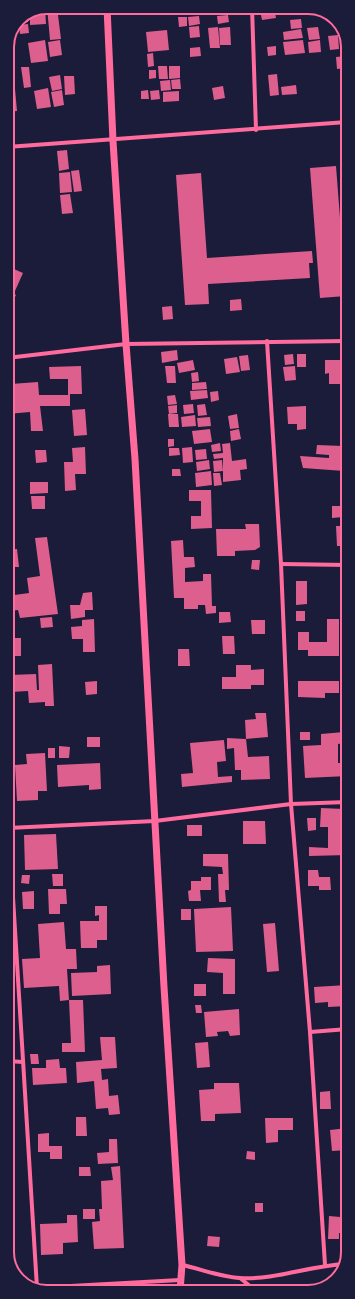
<svg xmlns="http://www.w3.org/2000/svg" width="355" height="1299" viewBox="0 0 355 1299" font-family="'Source Sans 3',sans-serif">
<rect width="100%" height="100%" fill="#1b1b3a"/>
<g fill="#dd5f8e">
<polygon points="47,7 57,7 61,39 50,40"/>
<polygon points="145,7 167,7 167,10 146,12"/>
<polygon points="176,7 185,7 186,14 177,15"/>
<polygon points="188,7 196,7 197,12 189,14"/>
<polygon points="274,7 276,18 262,20 260,10"/>
<polygon points="306,7 313,7 325,12 306,14"/>
<polygon points="45,8 46,24 30,25 30,14"/>
<polygon points="27,15 28,22 20,23 19,18"/>
<polygon points="228,15 229,22 218,24 217,16"/>
<polygon points="199,16 200,24 189,26 188,17"/>
<polygon points="178,17 187,17 187,26 179,27"/>
<polygon points="301,19 302,28 291,29 290,20"/>
<polygon points="28,24 29,33 20,34 19,25"/>
<polygon points="338,25 339,25 347,40 340,41"/>
<polygon points="199,26 200,37 190,38 189,27"/>
<polygon points="218,27 220,48 210,48 208,28"/>
<polygon points="230,27 231,45 220,45 219,28"/>
<polygon points="318,27 320,39 309,40 307,28"/>
<polygon points="301,29 303,38 284,40 283,32"/>
<polygon points="167,30 169,50 148,52 146,32"/>
<polygon points="338,35 339,49 330,50 328,36"/>
<polygon points="45,40 48,61 31,63 28,43"/>
<polygon points="60,40 62,55 50,57 48,42"/>
<polygon points="303,40 305,53 285,55 283,42"/>
<polygon points="320,40 321,52 309,53 308,42"/>
<polygon points="276,46 276,55 268,56 267,47"/>
<polygon points="200,47 201,56 190,57 190,48"/>
<polygon points="153,53 154,66 148,67 147,54"/>
<polygon points="347,56 347,68 337,69 336,57"/>
<polygon points="158,66 167,66 168,79 159,79"/>
<polygon points="169,66 180,66 180,78 169,79"/>
<polygon points="21,67 29,67 31,87 24,88"/>
<polygon points="149,70 156,70 156,78 149,79"/>
<polygon points="277,74 279,95 270,96 268,75"/>
<polygon points="60,75 62,89 52,91 49,77"/>
<polygon points="64,76 74,76 75,94 65,95"/>
<polygon points="180,79 181,89 172,89 171,80"/>
<polygon points="170,80 171,90 161,91 160,81"/>
<polygon points="296,85 297,94 282,95 281,87"/>
<polygon points="223,86 225,98 214,100 212,88"/>
<polygon points="48,88 51,107 37,109 34,91"/>
<polygon points="15,89 17,111 7,112 7,90"/>
<polygon points="62,90 64,105 54,107 51,92"/>
<polygon points="148,90 149,99 141,99 141,91"/>
<polygon points="159,90 160,99 151,100 150,91"/>
<polygon points="179,91 179,101 163,102 163,92"/>
<polygon points="67,150 69,169 59,171 57,151"/>
<polygon points="336,166 346,296 320,298 310,168"/>
<polygon points="79,170 82,191 74,192 71,171"/>
<polygon points="70,172 72,192 60,193 59,173"/>
<polygon points="201,173 207,258 312,251 313,263 309,263 310,278 208,284 209,304 185,305 176,175"/>
<polygon points="70,194 73,213 62,214 60,195"/>
<polygon points="7,266 23,273 15,291 7,287"/>
<polygon points="7,290 16,295 7,312"/>
<polygon points="241,299 242,310 230,311 230,300"/>
<polygon points="172,306 173,319 163,320 162,307"/>
<polygon points="177,350 178,360 162,363 161,352"/>
<polygon points="293,354 294,364 285,365 284,355"/>
<rect x="297" y="354" width="9" height="13"/>
<polygon points="248,355 250,370 241,371 239,356"/>
<polygon points="237,357 240,372 226,374 224,359"/>
<polygon points="193,360 195,370 179,373 177,363"/>
<polygon points="325,360 342,360 341,384 329,384 329,373 325,374"/>
<polygon points="81,366 82,394 70,394 70,406 40,406 43,431 31,431 30,412 7,414 7,403 13,402 11,384 38,382 39,395 68,395 68,379 50,379 49,367"/>
<polygon points="165,366 175,366 176,383 167,383"/>
<polygon points="295,366 296,380 285,381 283,367"/>
<polygon points="198,372 199,381 192,382 191,373"/>
<polygon points="206,382 207,389 192,390 192,383"/>
<polygon points="207,390 208,398 191,400 190,391"/>
<polygon points="218,391 219,400 211,402 210,392"/>
<polygon points="175,395 177,404 168,405 167,396"/>
<polygon points="193,404 194,413 184,414 183,405"/>
<polygon points="205,404 207,415 198,416 197,405"/>
<polygon points="177,405 177,413 169,414 168,406"/>
<polygon points="306,406 306,429 297,430 297,424 288,424 287,407"/>
<polygon points="85,409 87,435 74,436 72,410"/>
<polygon points="168,414 178,414 179,427 169,427"/>
<polygon points="237,414 239,428 230,429 228,416"/>
<polygon points="195,415 196,426 182,427 181,417"/>
<polygon points="210,417 211,426 198,427 197,418"/>
<polygon points="210,429 212,442 194,444 192,431"/>
<polygon points="239,429 241,439 231,441 230,431"/>
<polygon points="168,439 174,439 174,446 168,447"/>
<polygon points="220,443 221,451 212,452 211,445"/>
<polygon points="230,443 232,461 246,459 247,469 240,470 241,480 223,482 223,458 214,459 213,454 223,453 222,444"/>
<polygon points="317,445 343,446 344,471 303,468 300,456 329,458 329,455 316,454"/>
<polygon points="85,447 86,474 75,474 76,490 65,491 64,462 73,462 72,448"/>
<polygon points="192,447 193,462 183,463 182,448"/>
<polygon points="169,448 179,448 180,455 169,456"/>
<polygon points="206,449 207,459 196,460 195,450"/>
<polygon points="35,450 46,450 47,462 36,463"/>
<polygon points="209,460 210,469 197,471 196,462"/>
<polygon points="222,460 223,471 214,472 213,461"/>
<polygon points="172,469 180,469 181,476 172,476"/>
<polygon points="211,471 212,485 196,487 195,473"/>
<polygon points="213,473 220,473 222,485 214,486"/>
<polygon points="30,482 48,482 48,493 30,494"/>
<polygon points="189,490 211,490 212,528 191,529 191,516 201,516 201,501 189,501"/>
<polygon points="31,496 45,496 45,509 32,509"/>
<polygon points="332,506 342,506 343,517 332,518"/>
<polygon points="245,524 259,524 260,547 255,550 235,551 235,556 217,556 216,529 246,529"/>
<polygon points="336,526 348,526 348,546 337,546"/>
<polygon points="47,537 58,614 20,618 18,610 9,611 7,596 29,593 27,578 40,576 35,538"/>
<polygon points="183,540 184,557 194,557 195,567 185,568 185,582 203,581 203,574 211,574 212,606 216,606 216,613 206,614 205,605 198,605 198,609 184,609 184,598 174,598 171,541"/>
<polygon points="17,549 19,567 7,567 7,550"/>
<polygon points="252,560 260,560 259,570 251,569"/>
<polygon points="296,581 307,581 307,604 296,605"/>
<polygon points="92,592 93,610 85,610 85,617 71,619 70,605 80,605 83,593"/>
<rect x="296" y="611" width="9" height="10"/>
<polygon points="219,612 230,612 231,622 219,623"/>
<polygon points="52,617 53,627 41,628 40,618"/>
<polygon points="94,619 95,652 83,652 83,639 72,639 71,627 82,626 82,620"/>
<polygon points="327,619 339,619 339,656 308,656 308,650 298,650 298,632 309,632 309,642 327,642"/>
<polygon points="251,620 265,620 265,634 252,634"/>
<polygon points="222,636 234,636 235,654 223,654"/>
<rect x="9" y="638" width="12" height="18"/>
<polygon points="178,649 189,649 190,666 178,666"/>
<polygon points="52,664 54,706 45,706 45,702 29,703 28,691 11,692 10,675 36,674 37,690 39,690 38,665"/>
<polygon points="236,665 251,665 251,670 264,669 264,685 251,685 251,689 222,689 222,677 236,677"/>
<polygon points="97,681 97,694 86,695 85,682"/>
<polygon points="298,681 339,681 339,693 325,693 325,698 298,697"/>
<polygon points="342,695 348,695 348,756 345,756 344,743 338,744 338,763 348,763 348,776 305,778 303,746 321,745 321,734 344,732"/>
<polygon points="255,713 266,713 268,737 246,739 245,720 256,719"/>
<rect x="300" y="732" width="10" height="8"/>
<rect x="87" y="737" width="13" height="10"/>
<polygon points="227,738 246,739 248,757 269,756 270,779 241,780 241,770 235,770 234,748 227,749"/>
<polygon points="224,740 226,761 217,762 218,777 232,776 232,782 182,787 181,774 193,773 190,743"/>
<polygon points="59,746 70,747 69,758 59,758"/>
<rect x="48" y="748" width="7" height="10"/>
<polygon points="45,753 47,791 38,791 38,800 17,801 15,765 27,764 26,754"/>
<polygon points="100,763 101,789 89,790 89,785 58,787 57,765"/>
<polygon points="321,808 344,809 343,831 348,831 348,855 309,856 309,847 328,848 328,827 320,827"/>
<polygon points="307,818 316,818 316,830 308,831"/>
<polygon points="243,821 265,821 266,844 243,844"/>
<rect x="187" y="825" width="15" height="11"/>
<polygon points="56,834 58,869 25,870 24,835"/>
<polygon points="203,854 228,854 229,890 225,890 226,902 219,902 218,874 223,874 222,867 203,866"/>
<polygon points="308,870 318,870 319,877 330,877 331,890 319,890 319,886 308,886"/>
<polygon points="52,874 63,874 63,886 53,886"/>
<polygon points="343,874 348,874 348,896 342,896"/>
<polygon points="22,875 30,875 29,884 21,883"/>
<polygon points="201,877 211,877 211,890 200,890 201,901 189,901 188,891 191,890 191,881 201,881"/>
<polygon points="48,889 66,889 67,904 60,904 60,914 49,914"/>
<polygon points="34,891 34,909 23,909 22,892"/>
<polygon points="95,906 107,906 107,940 97,940 97,948 81,948 80,921 99,921 99,915 95,916"/>
<polygon points="231,907 233,951 196,952 194,909"/>
<rect x="181" y="909" width="10" height="11"/>
<polygon points="64,922 66,949 76,949 77,969 67,969 69,1000 60,1001 59,986 24,988 22,959 40,958 38,924"/>
<polygon points="275,923 279,971 267,972 263,924"/>
<polygon points="208,958 235,959 235,994 223,994 223,973 207,972"/>
<polygon points="110,965 111,994 72,996 71,973 97,972 97,966"/>
<rect x="194" y="984" width="12" height="12"/>
<polygon points="347,985 348,1006 328,1007 328,1002 315,1003 314,987"/>
<polygon points="69,1000 83,1000 85,1052 62,1052 62,1043 71,1043"/>
<polygon points="195,1005 201,1005 202,1013 196,1013"/>
<polygon points="239,1009 240,1035 230,1036 228,1031 217,1032 218,1036 206,1037 204,1012"/>
<polygon points="100,1037 115,1037 117,1068 101,1069 102,1080 108,1079 109,1096 118,1095 120,1114 109,1115 108,1108 96,1109 94,1081 77,1083 76,1062 102,1060"/>
<polygon points="208,1042 210,1067 197,1068 195,1043"/>
<polygon points="30,1054 38,1054 39,1064 31,1064"/>
<polygon points="59,1059 60,1068 66,1068 67,1083 33,1085 32,1068 46,1068 46,1060"/>
<polygon points="214,1083 239,1083 241,1113 215,1114 215,1121 201,1121 199,1090 214,1089"/>
<polygon points="330,1091 331,1109 320,1109 320,1092"/>
<polygon points="76,1117 86,1117 87,1136 76,1136"/>
<polygon points="265,1118 293,1118 293,1130 278,1130 278,1142 266,1143"/>
<polygon points="348,1128 348,1150 332,1151 330,1130"/>
<polygon points="49,1133 49,1146 62,1146 62,1159 50,1159 50,1152 38,1152 38,1134"/>
<polygon points="109,1139 117,1139 118,1163 98,1164 97,1153 109,1152"/>
<polygon points="247,1151 255,1152 255,1160 246,1159"/>
<polygon points="120,1166 124,1248 94,1249 92,1222 100,1221 99,1209 102,1209 101,1181 113,1180 111,1167"/>
<polygon points="79,1167 90,1167 91,1176 79,1176"/>
<rect x="255" y="1203" width="8" height="9"/>
<rect x="83" y="1209" width="12" height="10"/>
<polygon points="340,1212 348,1212 348,1233 339,1233 339,1239 328,1239 329,1216 340,1217"/>
<polygon points="67,1215 77,1215 78,1242 63,1243 63,1254 41,1255 40,1224 67,1223"/>
<polygon points="208,1236 220,1237 219,1247 207,1246"/>
</g>
<g fill="none" stroke-linecap="round" stroke-linejoin="round">
<g stroke="#ff6b9d" stroke-width="4">
<polyline points="252,7 256,130"/>
<polyline points="7,147 347,122"/>
<polyline points="267,341 281,564 291,804 310,1032 325,1265"/>
<polyline points="7,358 126,344 347,341"/>
<polyline points="281,564 348,565"/>
<polyline points="8,816 37,1288"/>
<polyline points="8,828 155,821 291,804 348,802"/>
<polyline points="310,1032 348,1029"/>
<polyline points="8,1061 23,1062"/>
<path d="M182,1265C201,1269 221,1277 240,1278C275,1280 309,1266 344,1264"/>
<polyline points="240,1278 256,1291"/>
<polyline points="34,1288 180,1280"/>
</g>
<polyline stroke="#ff6b9d" stroke-width="7" points="107,7 113,141 126,344 135,459 164,987 182,1265 180,1291"/>
</g>
<path d="M0 0H355V1299H0ZM47 14H308A33 33 0 0 1 341 47V1252A33 33 0 0 1 308 1285H47A33 33 0 0 1 14 1252V47A33 33 0 0 1 47 14Z" fill="#1b1b3a" fill-rule="evenodd"/>
<path fill="none" stroke="#ff6b9d" stroke-width="2" d="M47 14H308A33 33 0 0 1 341 47V1252A33 33 0 0 1 308 1285H47A33 33 0 0 1 14 1252V47A33 33 0 0 1 47 14Z"/>
</svg>
